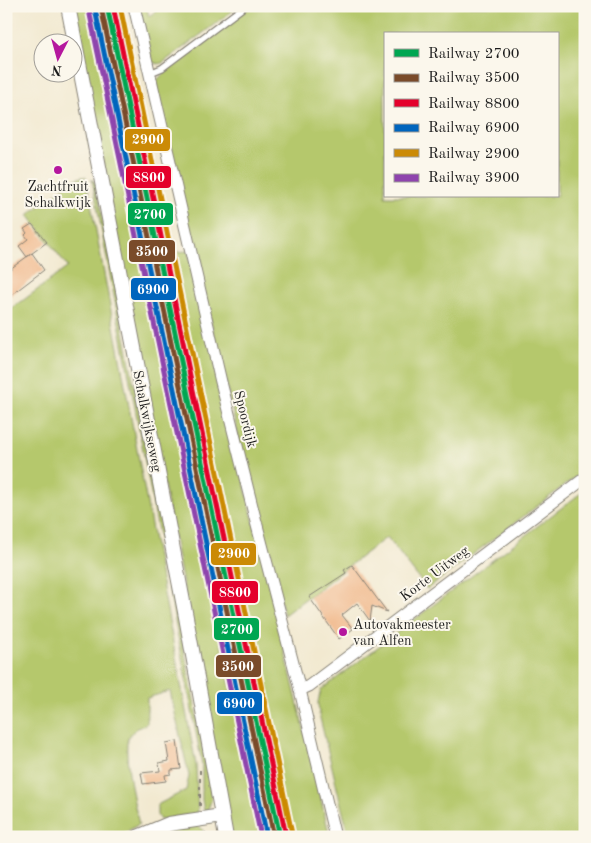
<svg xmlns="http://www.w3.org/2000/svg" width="591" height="843" viewBox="0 0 591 843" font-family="'Old Standard TT',serif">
<rect width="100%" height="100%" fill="#fbf7ec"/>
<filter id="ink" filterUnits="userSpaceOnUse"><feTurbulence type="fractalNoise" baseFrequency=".02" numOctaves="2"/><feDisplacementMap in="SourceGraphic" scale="10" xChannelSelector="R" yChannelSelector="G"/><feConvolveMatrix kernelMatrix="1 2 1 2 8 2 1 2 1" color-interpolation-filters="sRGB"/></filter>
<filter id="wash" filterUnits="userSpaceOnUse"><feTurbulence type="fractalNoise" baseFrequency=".0096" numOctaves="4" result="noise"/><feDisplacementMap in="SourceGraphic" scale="20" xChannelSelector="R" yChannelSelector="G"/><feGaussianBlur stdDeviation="1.12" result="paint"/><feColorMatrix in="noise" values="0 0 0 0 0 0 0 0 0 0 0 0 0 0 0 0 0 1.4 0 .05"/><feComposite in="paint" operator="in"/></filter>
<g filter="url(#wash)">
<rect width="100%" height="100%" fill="#f2e9d0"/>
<g fill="#b5c86c" stroke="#687244" fill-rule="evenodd">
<polygon points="73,6 92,6 139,255 185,466 261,837 231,837"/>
<polygon points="138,6 150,6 147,9 149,16 163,6 239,6 164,62 159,64 151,62"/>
<path d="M251,6H585V470L427,589L387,537L284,615L263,526L259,523L199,271L201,267L195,240L191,237L156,88L157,80L167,70ZM385,34H557V196H385Z"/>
<path d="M81,177H86L196,765L198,813L160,820L157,815V805L186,790L189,776L170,691L147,698V723C140,727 132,730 128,738C123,751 135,809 139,824L118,837L6,836V313L68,267L28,215L73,180Z"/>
<polygon points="92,179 96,184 206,764 212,798 208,809 204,811 202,800 202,764"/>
<polygon points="188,251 330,837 285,837 221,521 162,253"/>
<polygon points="585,490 585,837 349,837 319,714 318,702 321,690"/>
<polygon points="198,825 202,829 204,837 149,837 162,832"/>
</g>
<g id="blocks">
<g fill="#f0b484">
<polygon points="32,224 47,242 27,257 19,246 28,239 25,235 27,233 24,229"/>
<polygon points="32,253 44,270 6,299 6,272"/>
<polygon points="352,565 387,612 372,606 370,621 357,603 342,615 353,629 339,639 309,597 346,573 344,570"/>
<polygon points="177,741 181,769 171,770 171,774 165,775 166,781 143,784 141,773 160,771 159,763 169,761 166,743"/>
</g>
</g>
</g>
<g filter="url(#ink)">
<use href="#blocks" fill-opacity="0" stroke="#878276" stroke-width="1"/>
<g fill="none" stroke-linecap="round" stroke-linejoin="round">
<defs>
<polyline id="service" points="150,73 162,68 245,6"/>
<g id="minor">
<polyline points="134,6 221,382 254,514 300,690 335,837"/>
<polyline points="300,690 309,686 585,478"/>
</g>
<g id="tertiary">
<polyline points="68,6 186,617 226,837"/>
<polyline points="138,837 169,824 222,816"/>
</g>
</defs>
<use href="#service" stroke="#878276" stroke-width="8"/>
<use href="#minor" stroke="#878276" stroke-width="13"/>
<use href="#tertiary" stroke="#878276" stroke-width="16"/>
<g stroke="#878276" stroke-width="2" stroke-dasharray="4 4" stroke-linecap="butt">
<polyline points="200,770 200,807"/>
<polyline points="205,832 206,837"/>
</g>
<use href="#service" stroke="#fff" stroke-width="5.5"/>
<use href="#minor" stroke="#fff" stroke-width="11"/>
<use href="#tertiary" stroke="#fff" stroke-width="14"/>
<defs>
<polyline id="rail-1" points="107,6 280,837"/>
<polyline id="rail-2" points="101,7 274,837"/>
<polyline id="rail-3" points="113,6 286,836"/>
<polyline id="rail-4" points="95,9 267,837"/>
<polyline id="rail-5" points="120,6 292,834"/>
<polyline id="rail-6" points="89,10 261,837"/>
</defs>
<use href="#rail-1" stroke="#fbf7ec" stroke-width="9"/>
<use href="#rail-2" stroke="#fbf7ec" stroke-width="9"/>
<use href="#rail-3" stroke="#fbf7ec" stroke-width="9"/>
<use href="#rail-4" stroke="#fbf7ec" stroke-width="9"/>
<use href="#rail-5" stroke="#fbf7ec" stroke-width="9"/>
<use href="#rail-6" stroke="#fbf7ec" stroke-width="9"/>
<use href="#rail-1" stroke="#00a651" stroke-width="5"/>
<use href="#rail-2" stroke="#7a4b2a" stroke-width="5"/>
<use href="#rail-3" stroke="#e4002b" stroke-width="5"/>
<use href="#rail-4" stroke="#0065bd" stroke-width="5"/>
<use href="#rail-5" stroke="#cb8a06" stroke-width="5"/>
<use href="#rail-6" stroke="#8e44ad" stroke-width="5"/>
</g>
</g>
<g fill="#b5179e" stroke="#fbf7ec" stroke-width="2">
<circle cx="58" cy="170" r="5"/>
<circle cx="343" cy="632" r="5"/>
</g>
<g text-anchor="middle" stroke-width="4" stroke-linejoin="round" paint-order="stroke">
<g font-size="14" fill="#1c1c1c" stroke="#fbf7ec">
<text x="58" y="191">Zachtfruit<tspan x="58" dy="16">Schalkwijk</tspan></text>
<text x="353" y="629" text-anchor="start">Autovakmeester<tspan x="353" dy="16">van Alfen</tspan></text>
</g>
<g font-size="14" fill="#1c1c1c" stroke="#fbf7ec">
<text transform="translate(246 419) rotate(76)" y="5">Spoordijk</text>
<text transform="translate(148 421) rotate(79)" y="5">Schalkwijkseweg</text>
<text transform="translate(434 573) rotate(-37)" y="5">Korte Uitweg</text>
</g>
</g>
<g stroke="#fbf7ec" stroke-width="2">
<rect x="124" y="128" width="47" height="24" rx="5" fill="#cb8a06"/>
<rect x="125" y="165" width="47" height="24" rx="5" fill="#e4002b"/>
<rect x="127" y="202" width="47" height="24" rx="5" fill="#00a651"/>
<rect x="128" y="239" width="48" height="24" rx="5" fill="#7a4b2a"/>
<rect x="130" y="277" width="47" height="24" rx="5" fill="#0065bd"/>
<rect x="210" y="542" width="47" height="24" rx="5" fill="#cb8a06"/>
<rect x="211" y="580" width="48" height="24" rx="5" fill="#e4002b"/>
<rect x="213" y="617" width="47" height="24" rx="5" fill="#00a651"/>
<rect x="215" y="654" width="47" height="24" rx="5" fill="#7a4b2a"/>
<rect x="216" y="691" width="47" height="24" rx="5" fill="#0065bd"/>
</g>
<g font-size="14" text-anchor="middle" font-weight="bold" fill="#fff">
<text x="148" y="144">2900</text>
<text x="149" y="182">8800</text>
<text x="150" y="219">2700</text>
<text x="152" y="256">3500</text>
<text x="153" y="294">6900</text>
<text x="234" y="558">2900</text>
<text x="235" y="597">8800</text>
<text x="237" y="634">2700</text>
<text x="238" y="671">3500</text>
<text x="239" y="708">6900</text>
</g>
<rect width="591" height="843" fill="none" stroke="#fbf7ec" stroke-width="25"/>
<rect x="384" y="32" width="175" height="165" fill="#fbf7ec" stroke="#a29f99"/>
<rect x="394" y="49" width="25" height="8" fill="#00a651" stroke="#a29f99"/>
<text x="428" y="58" font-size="15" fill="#1c1c1c">Railway 2700</text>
<rect x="394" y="74" width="25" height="8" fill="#7a4b2a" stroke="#a29f99"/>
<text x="428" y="82" font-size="15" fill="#1c1c1c">Railway 3500</text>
<rect x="394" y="99" width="25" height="8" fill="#e4002b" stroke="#a29f99"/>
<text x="428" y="108" font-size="15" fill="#1c1c1c">Railway 8800</text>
<rect x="394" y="124" width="25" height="8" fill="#0065bd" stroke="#a29f99"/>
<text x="428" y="132" font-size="15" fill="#1c1c1c">Railway 6900</text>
<rect x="394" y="149" width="25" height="8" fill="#cb8a06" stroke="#a29f99"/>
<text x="428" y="158" font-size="15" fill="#1c1c1c">Railway 2900</text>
<rect x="394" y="174" width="25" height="8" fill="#8e44ad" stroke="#a29f99"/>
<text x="428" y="182" font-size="15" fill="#1c1c1c">Railway 3900</text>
<g transform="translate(58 58) rotate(186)"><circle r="24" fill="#fbf7ec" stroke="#a29f99"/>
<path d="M0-4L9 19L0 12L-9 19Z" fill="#b5179e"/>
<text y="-8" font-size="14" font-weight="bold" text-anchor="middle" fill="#1c1c1c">N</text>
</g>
</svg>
